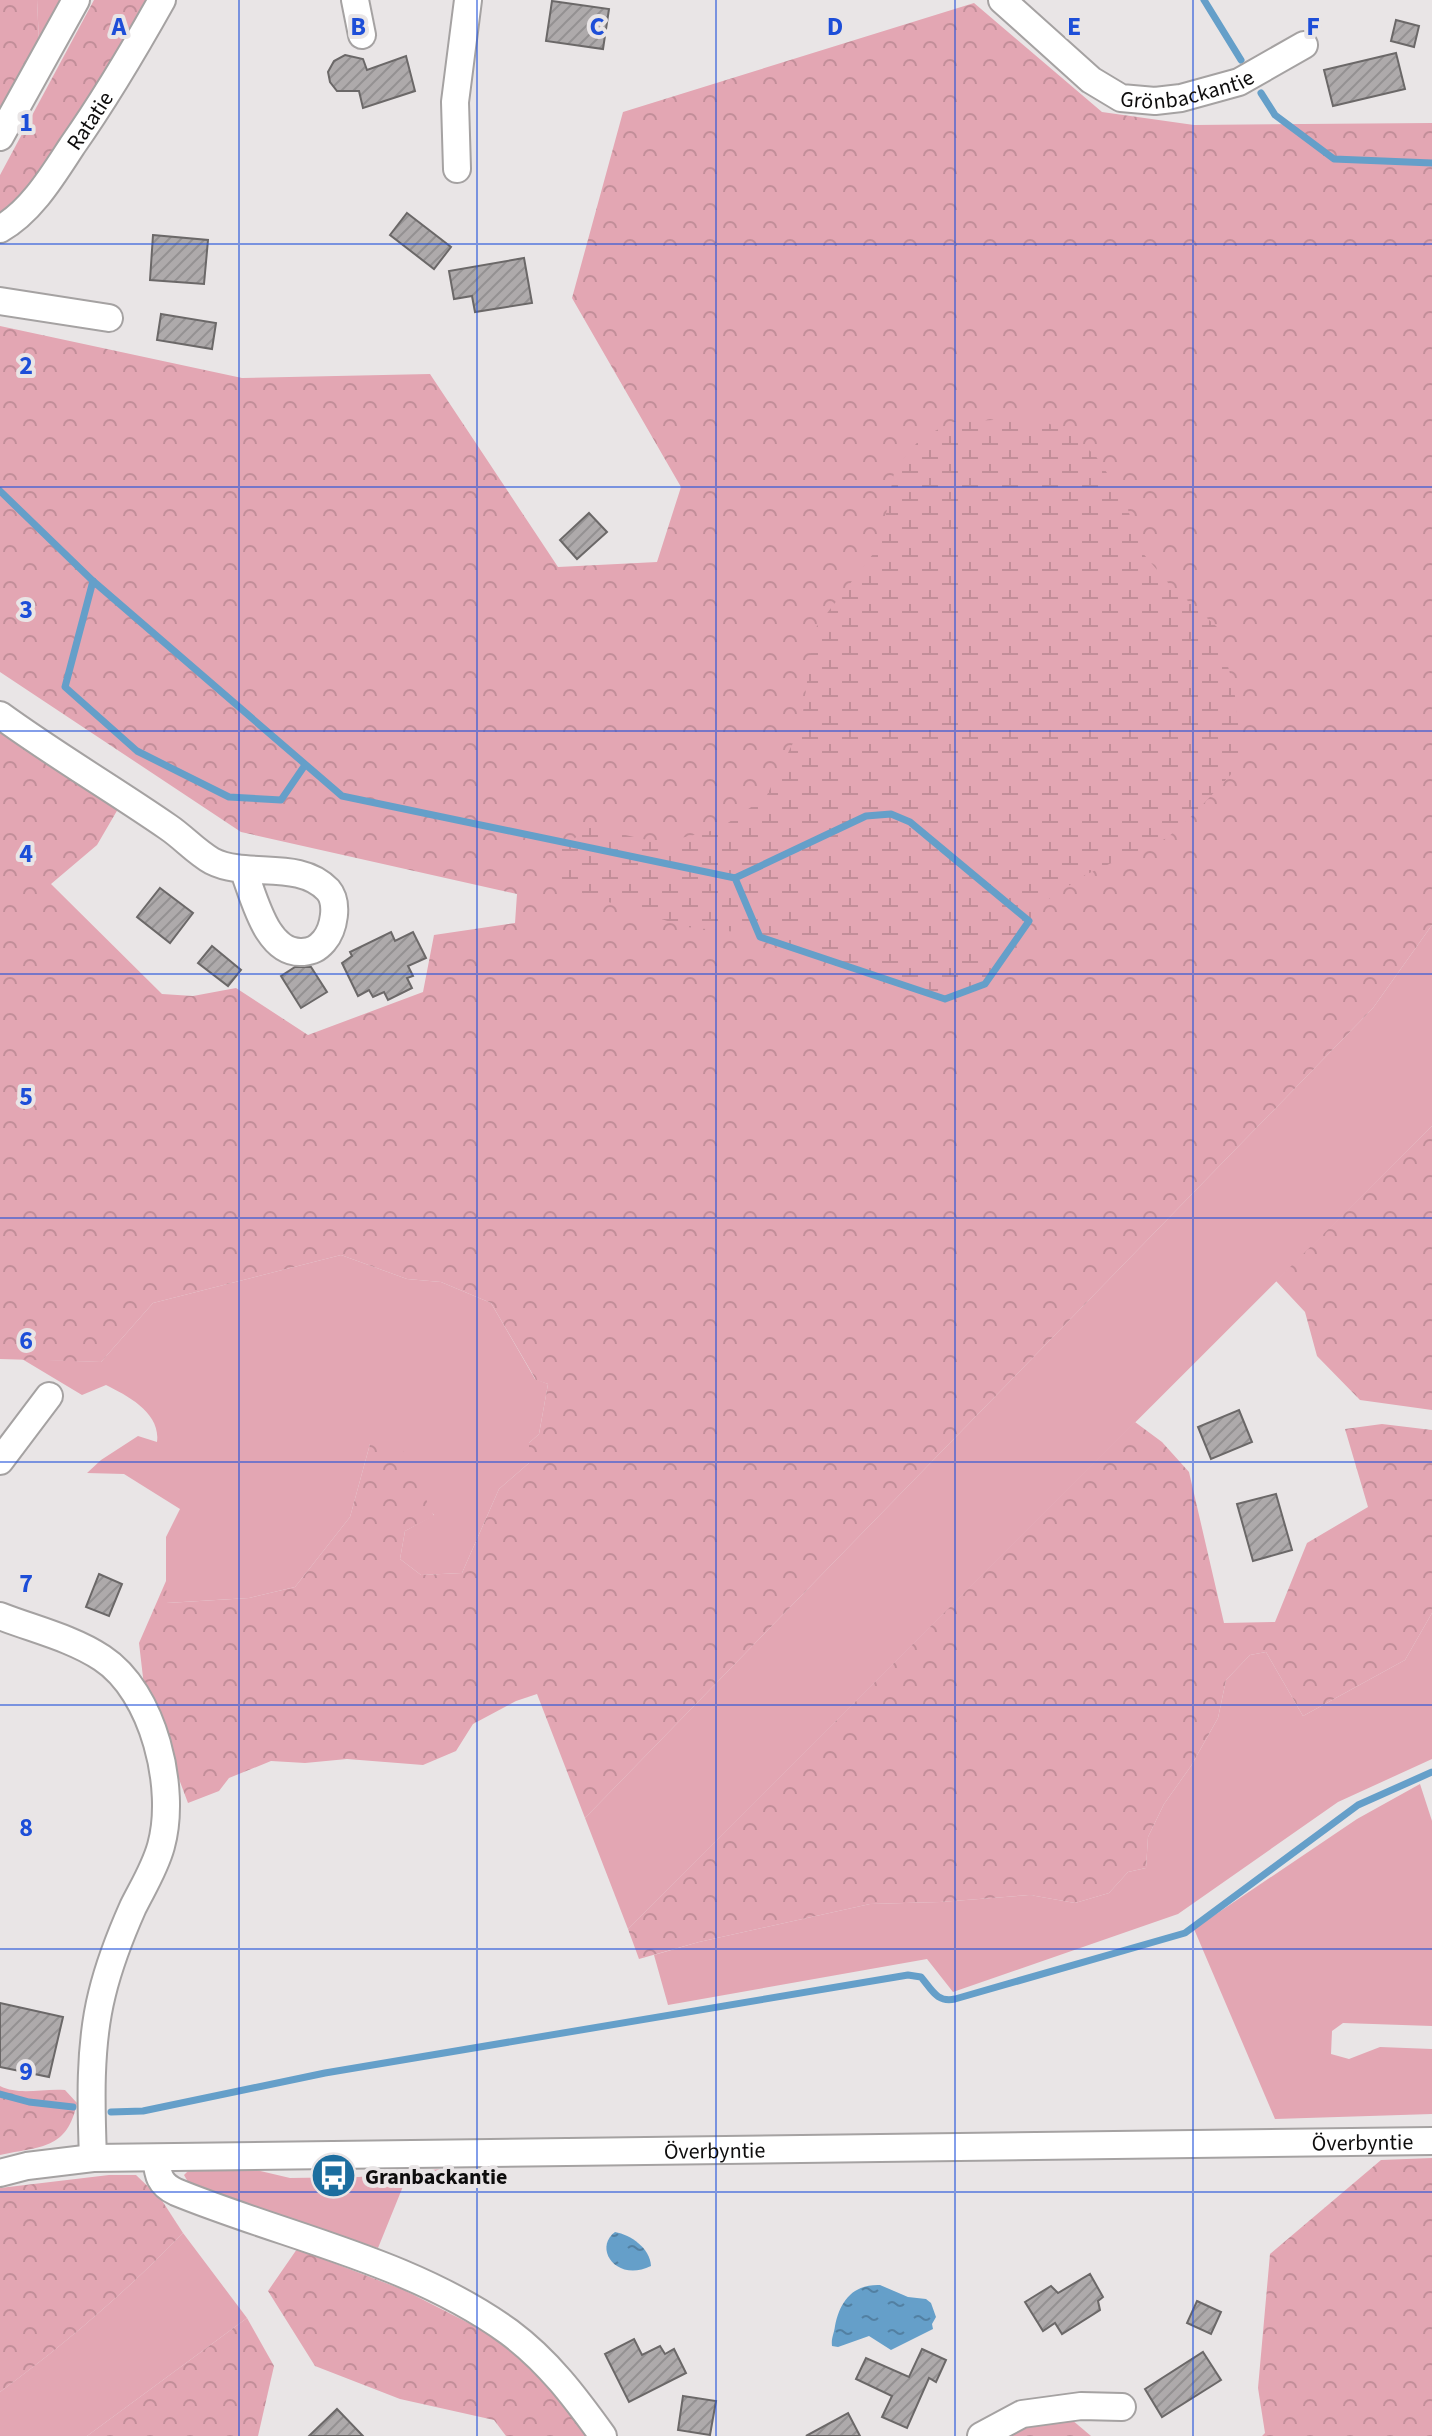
<svg xmlns="http://www.w3.org/2000/svg" width="1432" height="2436" viewBox="0 0 1432 2436" font-family="'Source Sans 3',sans-serif">
<defs>
<pattern id="forest-crowns" width="20" height="18" patternUnits="userSpaceOnUse" patternTransform="scale(2)"><rect width="20" height="18" fill="#e3a6b3"/><path d="M2 6a3 3 0 1 1 6 0M12 15a3 3 0 1 1 6 0" fill="none" stroke="#c28e99"/></pattern>
<pattern id="wetland-marsh" width="20" height="14" patternUnits="userSpaceOnUse" patternTransform="scale(2)"><rect width="20" height="14" fill="#e3a6b3"/><path d="M1 5h8M5 5V1M11 12h8M15 12V8" fill="none" stroke="#c28e99"/></pattern>
<pattern id="water-ripples" width="26" height="14" patternUnits="userSpaceOnUse" patternTransform="scale(2)"><rect width="26" height="14" fill="#659fc9"/><path d="M2 4q2-2 4 0t4 0M15 11q2-2 4 0t4 0" fill="none" stroke="#5280a2"/></pattern>
<pattern id="building-hatch" width="6" height="6" patternUnits="userSpaceOnUse" patternTransform="scale(2)"><rect width="6" height="6" fill="#aeaaab"/><path d="M-1 1l2-2M0 6l6-6M5 7l2-2" fill="none" stroke="#949192"/></pattern>
</defs>
<rect width="100%" height="100%" fill="#e9e5e6"/>
<g fill="#e3a6b3">
<polygon points="37,0 62,0 39,42"/>
<polygon points="1432,925 1432,1126 628,1929 585,1818 1373,1008"/>
<path d="M341,1255L407,1279L441,1282L491,1303L535,1379L548,1384L539,1434L529,1443V1463L499,1489L462,1573L421,1575L400,1559L405,1531L434,1515L370,1444L350,1517L295,1587L249,1598L166,1603V1537L180,1509L124,1474L87,1473L101,1460L138,1436L157,1442C161,1413 128,1396 106,1385L82,1395L22,1359L101,1362L153,1303Z"/>
<polygon points="1432,1613 1432,1759 1338,1802 1178,1914 953,1992 927,1959 668,2005 654,1955 699,1942 870,1904 940,1902 1030,1895 1075,1903 1109,1893 1128,1872 1146,1868 1148,1837 1164,1804 1191,1766 1218,1718 1226,1680 1250,1655 1266,1652 1303,1716 1405,1660"/>
<polygon points="1420,1784 1432,1821 1432,2026 1343,2023 1332,2031 1331,2054 1349,2059 1380,2047 1432,2049 1432,2114 1275,2119 1194,1929 1357,1819"/>
<polygon points="191,2168 252,2169 290,2178 359,2177 441,2169 445,2179 406,2179 378,2248 192,2189 184,2175"/>
<path d="M183,2233L247,2318L87,2436H0V2392C65,2344 127,2291 183,2233Z"/>
</g>
<g fill="url(#forest-crowns)">
<polygon points="0,0 37,0 39,42 0,114"/>
<polygon points="94,0 149,0 32,191 0,217 0,175"/>
<polygon points="974,3 1102,112 1194,125 1432,123 1432,925 1373,1008 585,1818 537,1694 516,1701 473,1724 456,1751 423,1765 347,1759 305,1763 271,1761 229,1778 219,1791 188,1803 144,1686 139,1643 166,1581 167,1603 249,1598 295,1587 350,1517 370,1444 400,1445 434,1516 405,1531 400,1559 421,1575 462,1573 499,1489 529,1463 529,1443 539,1434 548,1384 536,1380 491,1303 441,1282 407,1279 341,1255 153,1303 101,1362 0,1359 0,729 118,809 97,845 51,884 162,994 193,996 236,988 308,1035 423,992 434,935 515,923 517,894 241,832 0,672 0,326 242,378 430,374 558,567 657,562 681,487 572,298 623,112"/>
<polygon points="1432,1126 1432,1410 1360,1400 1317,1356 1305,1312 1276,1281"/>
<polygon points="1135,1422 1162,1442 1189,1472 1224,1623 1275,1622 1307,1543 1368,1507 1345,1429 1382,1424 1432,1430 1432,1613 1405,1660 1303,1716 1266,1652 1250,1655 1226,1680 1218,1718 1191,1766 1164,1804 1148,1837 1146,1868 1128,1872 1109,1893 1075,1903 1030,1895 940,1902 870,1904 699,1942 639,1959 628,1929"/>
<path d="M0,2086C20,2096 43,2088 65,2090L77,2103C67,2150 41,2146 0,2155Z"/>
<polygon points="1432,2158 1432,2436 1262,2436 1265,2433 1258,2388 1270,2254 1381,2160"/>
<path d="M109,2175H136L161,2199L183,2233C127,2291 65,2344 0,2392V2188Z"/>
<polygon points="297,2249 404,2290 498,2338 555,2389 590,2436 506,2436 494,2420 400,2399 315,2366 268,2291"/>
<polygon points="247,2318 274,2366 258,2436 87,2436"/>
<polygon points="1065,2414 1091,2436 1002,2436 1020,2425"/>
</g>
<polygon fill="url(#wetland-marsh)" points="1034,418 1063,429 1095,455 1125,500 1141,551 1169,584 1217,627 1234,688 1241,746 1234,771 1194,814 1167,838 1085,875 1041,904 985,984 945,999 747,933 686,927 562,887 556,851 591,827 660,843 719,829 766,797 801,727 814,630 880,545 895,468 922,437 954,422"/>
<g fill="url(#water-ripples)">
<path d="M615,2232C631,2235 650,2248 651,2266C616,2283 593,2248 615,2232Z"/>
<path d="M880,2285L908,2297L926,2299L931,2303L936,2317L932,2324L933,2329L891,2350L869,2336L838,2347L832,2346C831,2338 834,2334 835,2326C840,2301 853,2284 880,2285Z"/>
</g>
<g fill="none" stroke-linecap="round" stroke-linejoin="round">
<g stroke="#659fc9" stroke-width="7">
<polyline points="1204,0 1241,60"/>
<polyline points="1261,93 1275,115 1334,159 1432,163"/>
<polyline points="0,491 93,581 342,796 735,878 866,816 891,814 910,822 1029,921 985,984 945,999 760,937 735,878"/>
<polyline points="93,581 65,687 137,751 229,797 281,800 305,765"/>
<polyline points="0,2094 29,2102 73,2107"/>
<path d="M111,2112L143,2111L325,2073L908,1975L921,1977C932,1990 937,2003 955,1999L1185,1933L1358,1805L1432,1772"/>
</g>
</g>
<g fill="url(#building-hatch)" stroke="#6b6868" stroke-width="2">
<polygon points="552,1 609,9 603,49 546,41"/>
<polygon points="1396,20 1419,26 1414,47 1391,41"/>
<polygon points="1396,53 1405,89 1333,106 1324,70"/>
<polygon points="345,55 363,59 367,70 406,56 415,91 363,108 359,91 337,91 330,82 328,72 334,61"/>
<polygon points="407,213 451,247 434,269 390,235"/>
<polygon points="153,235 208,240 204,284 150,280"/>
<polygon points="524,258 532,303 475,312 472,296 454,299 449,271"/>
<polygon points="161,314 216,323 212,349 157,340"/>
<polygon points="589,513 607,532 577,559 560,540"/>
<polygon points="160,888 193,913 170,943 137,917"/>
<polygon points="391,932 395,941 413,932 426,958 408,966 413,976 407,978 412,988 388,1000 384,992 373,997 369,990 358,996 342,963 352,956 350,952"/>
<polygon points="212,946 241,970 228,986 198,963"/>
<polygon points="295,967 311,967 327,992 301,1008 281,976"/>
<polygon points="1239,1410 1252,1442 1211,1459 1198,1427"/>
<polygon points="1276,1494 1292,1550 1253,1561 1237,1504"/>
<polygon points="99,1574 122,1584 109,1616 86,1607"/>
<polygon points="0,2003 63,2017 49,2077 0,2067"/>
<polygon points="1090,2274 1103,2297 1098,2301 1100,2310 1062,2334 1055,2323 1043,2331 1025,2302 1051,2286 1058,2293"/>
<polygon points="1197,2301 1221,2312 1211,2334 1187,2323"/>
<polygon points="634,2339 642,2355 660,2346 665,2354 674,2349 686,2373 629,2402 605,2354"/>
<polygon points="922,2349 946,2360 936,2382 929,2378 907,2428 882,2417 892,2396 856,2379 866,2358 909,2377"/>
<polygon points="1203,2352 1221,2380 1162,2417 1145,2389"/>
<polygon points="683,2396 716,2401 710,2435 678,2430"/>
<polygon points="337,2409 363,2436 309,2436"/>
<polygon points="848,2413 860,2436 806,2436"/>
</g>
<g fill="none" stroke-linecap="round" stroke-linejoin="round">
<defs>
<g id="minor">
<polyline points="355,0 362,35"/>
<path id="s1" d="M1002,0L1091,80L1121,98L1155,101L1181,98L1239,82L1304,45"/>
<polyline points="0,137 76,0"/>
<polyline points="457,169 455,102 468,0"/>
<path id="s2" d="M0,229C31,212 53,175 72,146C105,99 134,50 162,0"/>
<polyline points="0,301 109,318"/>
<path d="M0,715C55,755 113,789 168,827C183,837 196,852 212,861C247,879 299,859 328,890C339,903 334,929 324,941C317,949 312,951 303,952C266,955 254,896 243,869"/>
<polyline points="0,1461 49,1396"/>
<path d="M0,1616C33,1629 72,1638 102,1658C154,1692 177,1789 161,1846C155,1868 143,1887 133,1907C121,1934 109,1965 102,1994C89,2046 91,2105 93,2158"/>
<path d="M156,2158C158,2175 159,2184 176,2192C286,2237 411,2261 509,2332C548,2361 575,2397 603,2436"/>
<path id="s3" d="M0,2173L27,2166L93,2158L1432,2141"/>
<polyline points="981,2436 1022,2414 1081,2406 1122,2407"/>
</g>
</defs>
<use href="#minor" stroke="#a5a2a2" stroke-width="30"/>
<use href="#minor" stroke="#fff" stroke-width="26"/>
</g>
<path fill="none" stroke="#1d4ed8" stroke-width="2" stroke-opacity="0.55" d="M239,0V2436M477,0V2436M716,0V2436M955,0V2436M1193,0V2436M0,244H1432M0,487H1432M0,731H1432M0,974H1432M0,1218H1432M0,1462H1432M0,1705H1432M0,1949H1432M0,2192H1432"/>
<defs>
<symbol id="bus-disc" viewBox="-11 -11 22 22"><circle r="9.5" fill="#1c6e9f" stroke="#e9e5e6"/><path d="M-5-6H5V4H4V6H2V4H-2V6H-4V4H-5ZM-3.5-4V0h7V-4ZM-3.5 1.2v1.5H-2V1.2ZM2 1.2v1.5H3.5V1.2Z" fill="#fff"/></symbol>
</defs>
<g fill-rule="evenodd">
<use href="#bus-disc" x="308" y="2150" width="51" height="51"/>
</g>
<g text-anchor="middle" stroke-width="8" stroke-linejoin="round" paint-order="stroke">
<g font-size="22" fill="#0e0d0d" stroke="#e9e5e6">
<text dy="8" stroke="none"><textPath href="#s1" startOffset="222">Grönbackantie</textPath></text>
<text dy="8" stroke="none"><textPath href="#s2" startOffset="142">Ratatie</textPath></text>
<text dy="8" stroke="none"><textPath href="#s3" startOffset="1364">Överbyntie</textPath></text>
<text dy="8" stroke="none"><textPath href="#s3" startOffset="716">Överbyntie</textPath></text>
</g>
<g font-size="22" font-weight="bold" fill="#0e0d0d" stroke="#e9e5e6" text-anchor="start">
<text x="365" y="2184">Granbackantie</text>
</g>
</g>
<g font-size="26" text-anchor="middle" font-weight="bold" fill="#1d4ed8" stroke="#e9e5e6" stroke-width="8" stroke-linejoin="round" paint-order="stroke">
<text x="119" y="35">A</text>
<text x="358" y="35">B</text>
<text x="597" y="35">C</text>
<text x="835" y="35">D</text>
<text x="1074" y="35">E</text>
<text x="1313" y="35">F</text>
<text x="26" y="131">1</text>
<text x="26" y="374">2</text>
<text x="26" y="618">3</text>
<text x="26" y="862">4</text>
<text x="26" y="1105">5</text>
<text x="26" y="1349">6</text>
<text x="26" y="1592">7</text>
<text x="26" y="1836">8</text>
<text x="26" y="2080">9</text>
</g>
</svg>
